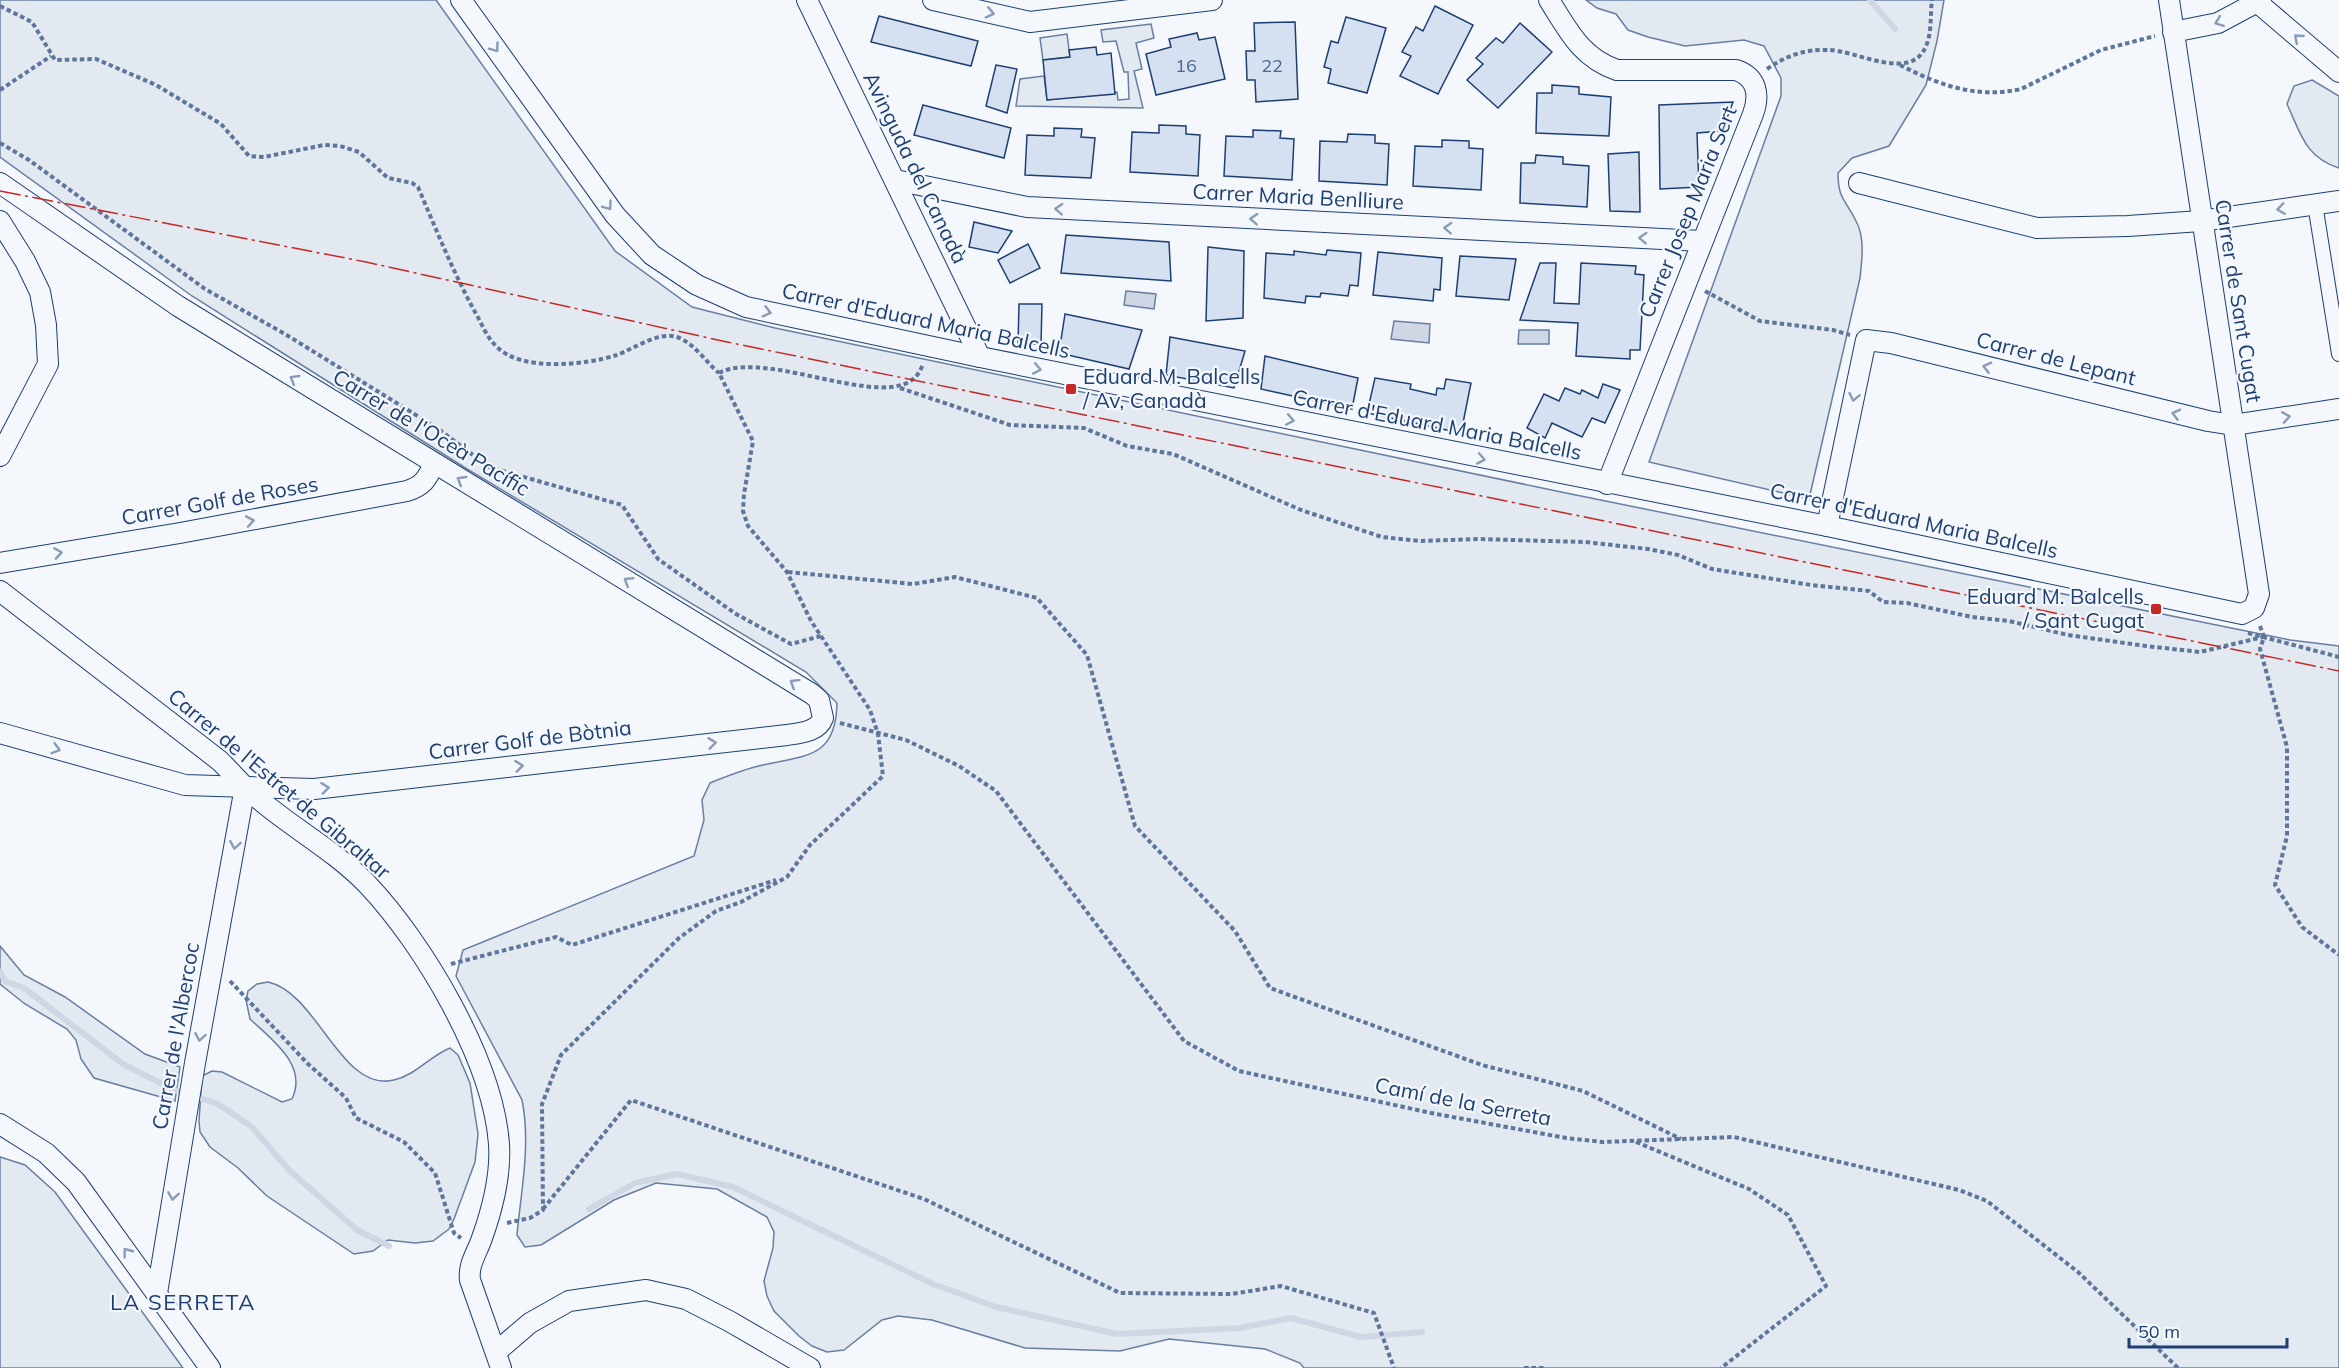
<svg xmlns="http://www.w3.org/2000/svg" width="2339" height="1368" viewBox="0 0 2339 1368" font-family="Mulish,sans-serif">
<rect width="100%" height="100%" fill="#f4f7fb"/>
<g fill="#e3e9f0" stroke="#687fa3" stroke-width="1.5">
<path d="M0,0H436L615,251L692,307L775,328L1571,494L2290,640L2339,646V1368H1304L1300,1363L1265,1349L1169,1339L1120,1351L1025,1348L932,1320L898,1316L882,1320L844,1350L827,1352L812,1346L799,1336L774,1311L767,1296L764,1281L773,1248L774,1232L767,1217L717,1189L656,1183L614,1200L541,1245L525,1247L517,1235C521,1191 531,1144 522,1100L456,976L463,950L694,856L704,820L702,800L710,783C727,776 745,769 763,765C807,755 836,758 837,703L806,672L467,469L192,296L0,157Z"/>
<path d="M1586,0H1944L1937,41L1926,85L1889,146L1852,158L1838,173C1838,199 1845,199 1856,221C1865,237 1862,260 1860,278L1809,499L1649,462L1781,96V78L1764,46L1744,40L1685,46L1648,37L1628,30L1616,14L1597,8Z"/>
<polygon points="1151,24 1154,38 1136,43 1142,69 1134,71 1143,108 1016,106 1020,79 1044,76 1047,100 1117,92 1118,100 1129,99 1128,72 1124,72 1116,41 1103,42 1101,30"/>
<polygon points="1067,34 1070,57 1043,60 1040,38"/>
<path d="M2312,80L2339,96V168C2305,157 2301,134 2287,104L2294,86Z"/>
<polygon points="0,946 24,975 65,997 145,1054 180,1067 175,1101 94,1078 81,1059 76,1040 67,1029 25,1004 0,984"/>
<path d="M268,982C318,993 341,1093 394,1080C416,1075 430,1056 450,1048L458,1055L470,1083L478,1134L475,1162L454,1219L449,1229L433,1241L415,1243L388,1240L373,1251L354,1254L267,1196L238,1168L210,1147L200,1132L199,1121L202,1076L212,1071L222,1072L282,1102L292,1099C308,1065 272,1040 250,1019L246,1000L248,991L257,984Z"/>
<polygon points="0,1157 25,1165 55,1192 183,1368 0,1368"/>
</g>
<g fill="#cfd7e4" stroke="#687fa3" stroke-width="1.5">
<polygon points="1126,291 1156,294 1154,309 1124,305"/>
<polygon points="1394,321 1430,324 1429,343 1391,339"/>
<polygon points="1519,330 1549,330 1549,344 1518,344"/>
</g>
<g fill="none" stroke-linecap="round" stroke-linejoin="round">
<g stroke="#cfd7e4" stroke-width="6">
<polyline points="1870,0 1895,29"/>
<polyline points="0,972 5,981 24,988 123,1064 172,1089 218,1104 252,1127 289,1170 357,1230 389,1246"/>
<polyline points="589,1209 635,1183 677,1174 733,1187 933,1284 996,1307 1117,1334 1240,1328 1291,1318 1361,1337 1422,1332"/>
</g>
</g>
<g fill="#d5e0f0" stroke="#1d3f73" stroke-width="1.5">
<polygon points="1435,6 1473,25 1438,94 1400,76 1411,56 1402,52 1416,27 1423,31"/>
<polygon points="879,16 978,41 971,66 871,42"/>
<polygon points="1346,17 1386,28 1367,93 1328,83 1331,69 1324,67 1331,41 1338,43"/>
<polygon points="1295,22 1298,99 1256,102 1255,80 1247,80 1246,51 1255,51 1254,23"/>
<polygon points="1520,23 1552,52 1498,108 1467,80 1483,64 1476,58 1496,38 1503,43"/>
<polygon points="1197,33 1199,40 1215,37 1225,79 1156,95 1146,54 1171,47 1169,39"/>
<polygon points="1096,47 1097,55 1111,53 1115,94 1047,100 1043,60 1070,57 1069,50"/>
<polygon points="996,65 1017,69 1007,113 986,106"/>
<polygon points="1552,85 1579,87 1579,94 1611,97 1609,136 1536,133 1537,93 1552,93"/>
<polygon points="1733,102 1722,131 1697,133 1699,187 1660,189 1659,105"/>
<polygon points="923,105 1011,128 1004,158 914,135"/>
<polygon points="1159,125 1186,126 1186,134 1200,135 1198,176 1130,172 1132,132 1159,133"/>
<polygon points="1054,128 1082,129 1081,137 1095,138 1091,178 1025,175 1027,135 1054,136"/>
<polygon points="1253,130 1281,131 1280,138 1294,139 1292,180 1224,176 1226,136 1253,137"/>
<polygon points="1348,134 1375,135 1375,143 1389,144 1387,185 1319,181 1320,141 1347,142"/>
<polygon points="1442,140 1469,141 1469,148 1483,149 1481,190 1413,186 1415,146 1442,147"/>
<polygon points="1639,152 1640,212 1610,211 1608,154"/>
<polygon points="1536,155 1563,157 1563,164 1589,166 1587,207 1520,203 1521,163 1535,163"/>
<polygon points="974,222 1012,231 998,253 969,247"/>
<polygon points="1066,235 1169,242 1171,281 1061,273"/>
<polygon points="1028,244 1040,268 1010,283 998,260"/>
<polygon points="1208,247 1244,251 1243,318 1206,321"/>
<polygon points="1327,250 1361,253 1358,286 1350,285 1348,296 1321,293 1320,297 1306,296 1305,303 1264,298 1266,253 1294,255 1294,251 1326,255"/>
<polygon points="1378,252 1442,258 1440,290 1434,289 1433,301 1373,295"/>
<polygon points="1460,256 1516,259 1509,300 1456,296"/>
<polygon points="1540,263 1556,263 1554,303 1579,304 1581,263 1636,266 1635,274 1644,275 1640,350 1630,350 1630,359 1576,356 1578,323 1520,320"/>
<polygon points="1019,304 1042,304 1041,344 1018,344"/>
<polygon points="1065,314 1142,330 1129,369 1059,353"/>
<polygon points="1170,337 1245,351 1234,388 1166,375"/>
<polygon points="1265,356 1358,378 1352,409 1261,389"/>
<polygon points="1375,378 1411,384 1410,389 1436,395 1437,388 1444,389 1446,379 1471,383 1461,433 1367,413"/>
<polygon points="1603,384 1620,390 1605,423 1592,418 1582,437 1552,423 1545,438 1527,428 1544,394 1559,401 1565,388 1580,394 1582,390 1598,398"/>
</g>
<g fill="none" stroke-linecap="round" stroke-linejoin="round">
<defs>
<polyline id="pedestrian" points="2315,204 2339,354"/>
<g id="minor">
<polyline points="461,0 615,215 652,255 697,285 746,307 980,357 1827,526 2242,614 2254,608 2259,594 2169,0"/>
<polyline points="807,0 980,357"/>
<polyline points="933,0 1030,22 1212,0"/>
<path d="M1549,0C1568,30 1581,58 1617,70H1736C1757,77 1760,95 1753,114L1607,484"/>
<polyline points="2258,3 2339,72"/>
<polyline points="2173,32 2218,23 2261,0"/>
<polyline points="895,180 1027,207 1702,241"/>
<path d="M0,183L178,306L812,694L819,700L823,718C818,732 800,733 787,735L314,789L185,785L0,733"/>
<polyline points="1859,183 2037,228 2128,226 2201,221 2339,201"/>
<polyline points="0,221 25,261 40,292 46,325 48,364 0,456"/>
<polyline points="1827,526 1866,340 1891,343 2208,421 2233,425 2339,409"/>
<path d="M0,563L180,533L407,491C423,486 427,479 434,464"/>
<path d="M0,591L220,761C229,770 237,779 246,788C283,823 331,847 367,884C424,944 493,1061 499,1144C501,1174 492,1210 482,1238C477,1253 468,1264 470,1280L501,1368"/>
<polyline points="0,1124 46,1153 76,1182 210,1368"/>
<polyline points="157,1293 195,1063 245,787"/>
<polyline points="496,1352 530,1323 569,1301 646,1290 686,1299 729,1321 810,1368"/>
</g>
</defs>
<use href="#pedestrian" stroke="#1d3f73" stroke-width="16"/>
<use href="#minor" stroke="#1d3f73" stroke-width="22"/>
<g stroke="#5e769c" stroke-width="4" stroke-dasharray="4.5 3" stroke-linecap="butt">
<path d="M0,6L32,22L55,60L96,59L156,85L221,124L249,156L264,157L324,145L340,146L359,152L388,178L412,183L418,187C436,229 453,272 475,312C482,324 487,338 497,347C522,372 586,365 617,355C633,349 659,331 677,337C693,342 707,363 719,373"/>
<path d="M1900,65C1939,85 1976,99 2021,89L2101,50L2155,36"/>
<path d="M1767,69C1786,56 1804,49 1828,50C1856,50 1911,83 1926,46C1932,33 1930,15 1932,0"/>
<polyline points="0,90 51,56"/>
<polyline points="0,143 29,160 205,289 285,334 437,428 489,467 622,505 658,559 736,614 791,644 821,636"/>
<polyline points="1705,291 1760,321 1833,330 1850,335"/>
<polyline points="900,388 1010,425 1084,428 1127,446 1173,454 1301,510 1382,537 1421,541 1478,539 1585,542 1648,549 1678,555 1712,569 1811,585 1869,591 1883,602 1907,603 1972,617 2009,621 2068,635 2146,646 2200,652 2263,637"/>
<polyline points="788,572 913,584 955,577 1037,598 1087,655 1135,826 1235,931 1270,988 1482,1065 1583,1091 1681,1139"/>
<polyline points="2260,626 2264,637 2260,649 2287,747 2287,836 2275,885 2302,927 2339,955"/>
<polyline points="2248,633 2339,657"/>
<polyline points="840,723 906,740 959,766 996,791 1184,1041 1239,1071 1431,1113 1566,1138 1603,1142 1734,1137 1959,1190 1987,1201 2078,1272 2178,1368"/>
<polyline points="451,964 556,937 572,945 776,880"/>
<polyline points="230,981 308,1064 346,1098 356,1118 404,1142 435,1173 454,1233 461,1238"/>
<polyline points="1636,1142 1749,1189 1788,1215 1826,1286 1721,1368"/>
<polyline points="543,1209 631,1100 924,1199 1120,1293 1232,1294 1281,1286 1374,1313 1394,1368"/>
<path d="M507,1223L530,1218L543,1210L542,1104L561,1055L679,938L716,911L741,902L787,877L810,845L883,776L878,734L870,710L811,621L787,572L748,526L743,511L744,494L753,441L719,373C771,346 907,425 923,363"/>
<polyline points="1524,1368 1546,1368"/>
</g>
<use href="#pedestrian" stroke="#f4f7fb" stroke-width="14"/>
<use href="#minor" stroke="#f4f7fb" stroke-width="20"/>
<polyline stroke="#c62828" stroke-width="1.5" stroke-dasharray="21 4.5 3 4.5" stroke-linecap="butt" points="0,191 366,262 727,342 2339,671"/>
</g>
<defs><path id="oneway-chevron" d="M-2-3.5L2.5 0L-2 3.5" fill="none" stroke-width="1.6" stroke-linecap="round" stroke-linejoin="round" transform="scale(1.5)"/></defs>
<g stroke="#889bb7">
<use href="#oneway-chevron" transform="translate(990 13) rotate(13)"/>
<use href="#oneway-chevron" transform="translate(2219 22) rotate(159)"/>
<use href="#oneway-chevron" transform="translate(2298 38) rotate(-139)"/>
<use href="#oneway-chevron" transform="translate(495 48) rotate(54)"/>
<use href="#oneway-chevron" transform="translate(608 206) rotate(54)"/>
<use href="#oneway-chevron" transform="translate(1059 209) rotate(-177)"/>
<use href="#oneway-chevron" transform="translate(2281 209) rotate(172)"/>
<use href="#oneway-chevron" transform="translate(1254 219) rotate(-177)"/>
<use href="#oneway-chevron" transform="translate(1448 228) rotate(-177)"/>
<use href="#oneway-chevron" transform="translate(1643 238) rotate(-177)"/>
<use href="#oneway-chevron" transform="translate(767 312) rotate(15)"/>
<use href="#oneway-chevron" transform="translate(1987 367) rotate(-166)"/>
<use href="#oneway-chevron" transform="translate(1037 369) rotate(11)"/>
<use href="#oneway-chevron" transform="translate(294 379) rotate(-149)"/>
<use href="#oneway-chevron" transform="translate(1854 397) rotate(102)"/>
<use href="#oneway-chevron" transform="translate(2176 414) rotate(-166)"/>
<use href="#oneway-chevron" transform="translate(2286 417) rotate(-9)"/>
<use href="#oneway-chevron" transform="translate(1290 420) rotate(11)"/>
<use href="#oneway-chevron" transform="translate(1481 459) rotate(11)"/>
<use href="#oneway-chevron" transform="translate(461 480) rotate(-149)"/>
<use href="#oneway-chevron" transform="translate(250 521) rotate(-10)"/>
<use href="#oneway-chevron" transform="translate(58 553) rotate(-9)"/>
<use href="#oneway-chevron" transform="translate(628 581) rotate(-148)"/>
<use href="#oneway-chevron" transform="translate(794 683) rotate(-148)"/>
<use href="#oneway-chevron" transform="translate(712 743) rotate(-7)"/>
<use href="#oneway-chevron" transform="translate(56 749) rotate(16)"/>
<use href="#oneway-chevron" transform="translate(519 766) rotate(-7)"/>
<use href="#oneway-chevron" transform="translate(325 788) rotate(-7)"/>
<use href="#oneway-chevron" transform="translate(235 845) rotate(100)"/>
<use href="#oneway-chevron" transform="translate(200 1037) rotate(100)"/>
<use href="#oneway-chevron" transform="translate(173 1196) rotate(99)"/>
<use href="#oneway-chevron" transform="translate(127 1252) rotate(-127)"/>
</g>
<g fill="#c62828" stroke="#f4f7fb" stroke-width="2">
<rect x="1065" y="383" width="12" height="12" rx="3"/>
<rect x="2150" y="603" width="12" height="12" rx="3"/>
</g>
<g text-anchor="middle" stroke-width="4.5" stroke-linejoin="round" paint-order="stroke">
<g font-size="18" fill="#4b6792">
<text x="1186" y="72">16</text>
<text x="1272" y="72">22</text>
</g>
<g font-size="21" fill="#1d3f73" stroke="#f4f7fb">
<text transform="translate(915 168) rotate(64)" y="7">Avinguda del Canadà</text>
<text transform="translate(1298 197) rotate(3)" y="7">Carrer Maria Benlliure</text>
<text transform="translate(1688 212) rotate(-68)" y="7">Carrer Josep Maria Sert</text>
<text transform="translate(2238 301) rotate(81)" y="7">Carrer de Sant Cugat</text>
<text transform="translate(926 321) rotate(12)" y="7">Carrer d'Eduard Maria Balcells</text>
<text transform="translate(2056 359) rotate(14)" y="7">Carrer de Lepant</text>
<text transform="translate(1437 425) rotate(11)" y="7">Carrer d'Eduard Maria Balcells</text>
<text transform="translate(431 433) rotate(31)" y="7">Carrer de l'Oceà Pacífic</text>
<text transform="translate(220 501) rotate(-10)" y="7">Carrer Golf de Roses</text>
<text transform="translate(1914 521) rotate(12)" y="7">Carrer d'Eduard Maria Balcells</text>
<text transform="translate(530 740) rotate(-7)" y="7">Carrer Golf de Bòtnia</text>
<text transform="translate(279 784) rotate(40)" y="7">Carrer de l'Estret de Gibraltar</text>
<text transform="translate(176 1036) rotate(-80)" y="7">Carrer de l'Albercoc</text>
<text transform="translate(1463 1102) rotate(11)" y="7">Camí de la Serreta</text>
</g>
<g font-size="21" fill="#1d3f73" stroke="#f4f7fb" text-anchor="start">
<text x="1083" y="384">Eduard M. Balcells<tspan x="1083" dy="24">/ Av, Canadà</tspan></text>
<text x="2144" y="604" text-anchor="end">Eduard M. Balcells<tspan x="2144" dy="24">/ Sant Cugat</tspan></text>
</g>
<g font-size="22" letter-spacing="1.5" fill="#1d3f73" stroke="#f4f7fb">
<text x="183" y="1310">LA SERRETA</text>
</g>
</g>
<path d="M2129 1338v9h158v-9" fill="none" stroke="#1d3f73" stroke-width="3"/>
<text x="2138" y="1338" font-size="18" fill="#1d3f73" stroke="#f4f7fb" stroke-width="4.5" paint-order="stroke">50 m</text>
</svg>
